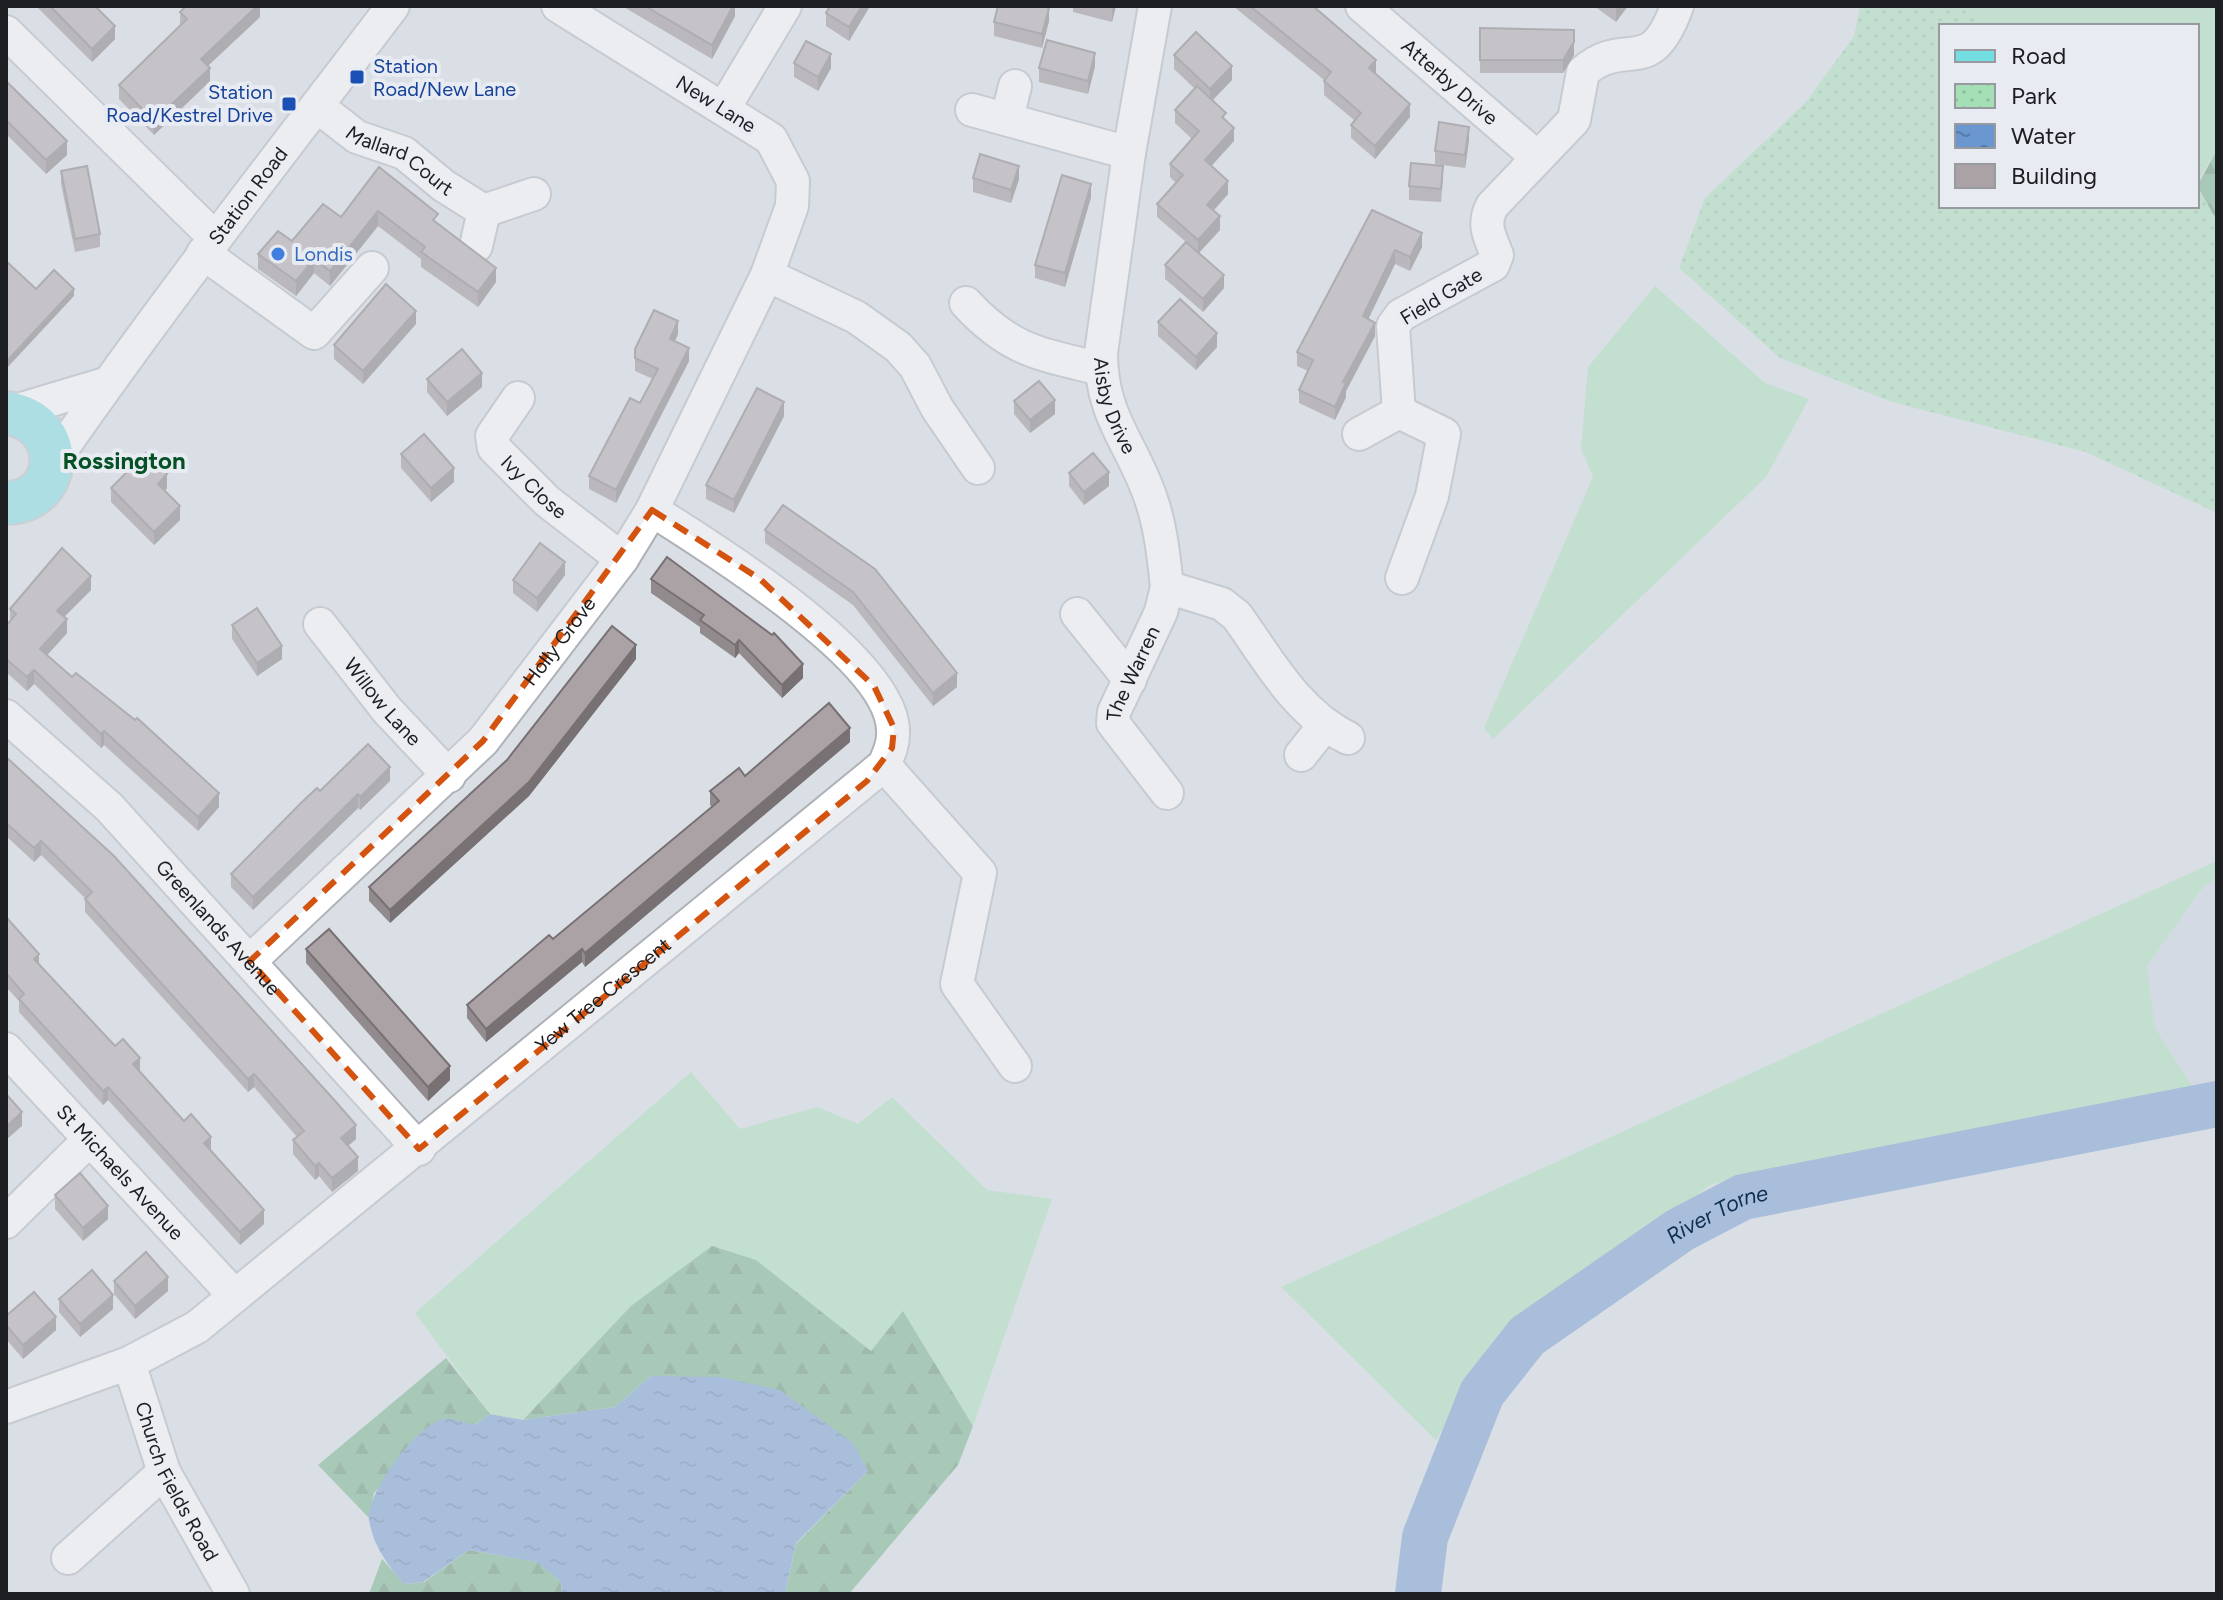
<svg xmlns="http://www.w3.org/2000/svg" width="2223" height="1600" viewBox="0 0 2223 1600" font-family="Figtree,sans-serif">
<defs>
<pattern id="forest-firs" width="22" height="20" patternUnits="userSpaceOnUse" patternTransform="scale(2)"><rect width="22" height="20" fill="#6bae80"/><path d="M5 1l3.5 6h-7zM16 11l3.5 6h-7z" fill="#578d68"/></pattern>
<pattern id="park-dots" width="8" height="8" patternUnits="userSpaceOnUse" patternTransform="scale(2)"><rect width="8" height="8" fill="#a5dfb5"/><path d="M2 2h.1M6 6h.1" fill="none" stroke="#8ebf9b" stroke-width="1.8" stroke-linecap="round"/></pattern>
<pattern id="water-ripples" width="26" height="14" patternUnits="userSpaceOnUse" patternTransform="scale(2)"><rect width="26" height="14" fill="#6a97cf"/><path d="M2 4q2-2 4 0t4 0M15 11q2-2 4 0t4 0" fill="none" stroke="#577ba8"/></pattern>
</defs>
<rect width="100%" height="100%" fill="#dadfe5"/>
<polygon fill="#ccd5e1" points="2217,876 2217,1097 2201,1100 2155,1028 2147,966 2200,891"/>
<g fill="#a5dfb5">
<polygon points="1958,6 2217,6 2217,150 2197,182 2197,26 1986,26"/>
<polygon points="1655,286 1765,383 1809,399 1766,477 1493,739 1484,728 1593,477 1581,449 1588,367"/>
<polygon points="2217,861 2217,876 2200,891 2147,966 2155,1028 2201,1100 1712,1184 1496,1343 1436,1440 1281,1287"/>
<polygon points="691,1072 740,1129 817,1107 858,1124 892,1097 987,1190 1052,1199 973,1426 904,1312 871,1351 756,1260 631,1306 523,1420 490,1414 415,1313"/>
</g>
<g fill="url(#forest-firs)">
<polygon points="2217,150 2217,221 2197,186"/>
<polygon points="712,1246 756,1260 871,1351 903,1311 973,1426 958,1465 849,1594 785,1594 796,1544 868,1471 651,1376 615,1407 523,1420 631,1306"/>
<polygon points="446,1358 490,1414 475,1425 444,1419 374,1493 369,1518 318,1465"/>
<polygon points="469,1550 538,1562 561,1582 562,1594 369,1594 382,1559 405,1584 424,1582"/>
</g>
<polygon fill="url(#park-dots)" points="1860,6 1958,6 1986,26 1941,26 1941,206 2197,206 2197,186 2217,221 2217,513 2086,452 1892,402 1780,358 1679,268 1705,198 1806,102 1854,36"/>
<path fill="url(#water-ripples)" d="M651,1376L720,1377L780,1390L853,1443L868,1471L796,1543L785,1594H562L561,1582L537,1562L469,1550L423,1582L404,1584C388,1565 373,1546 369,1520C366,1493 418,1423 444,1419C453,1418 466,1423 475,1425L490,1414L523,1420L615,1407Z"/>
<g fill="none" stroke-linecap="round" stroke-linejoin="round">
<path stroke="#6a97cf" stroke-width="46" id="s1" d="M1418,1594L1425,1537L1482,1393L1527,1336L1680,1230L1743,1197L2217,1104"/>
<defs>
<g id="minor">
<path id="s2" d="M1155,6L1129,153L1101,353C1101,419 1134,445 1152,502C1161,529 1164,559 1167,587L1222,604L1237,616C1269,661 1297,713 1348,738"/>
<path id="s3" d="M1362,6L1537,157"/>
<polyline points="6,32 214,237"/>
<path id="s4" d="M317,106L357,137L404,153L444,186L484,211L476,246"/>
<polyline points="724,108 785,6"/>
<polyline points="972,110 1129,153"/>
<polyline points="1007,119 1015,86"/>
<polyline points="484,211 534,194"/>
<polyline points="203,253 314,333 372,268"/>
<polyline points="767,275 856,317 898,347 915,366 937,408 978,468"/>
<path d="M966,303C1010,351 1040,354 1101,369"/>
<path id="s5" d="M518,398L492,436L494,448L547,501L622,559"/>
<path d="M1399,412L1393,326L1401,315L1493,265L1497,255C1490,237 1482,225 1492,206L1574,120L1583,72C1626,34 1650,82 1677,6"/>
<polyline points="8,413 105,384"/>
<polyline points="1359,434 1399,412 1444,434 1432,496 1402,578"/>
<path id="s6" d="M53,462C161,306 278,157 393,6"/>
<polyline points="1077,614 1130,680"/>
<path id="s7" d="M320,624L387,710L449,776"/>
<path id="s8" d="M6,716L109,807L419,1149"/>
<polyline points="1301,755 1324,726"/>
<polyline points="884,765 980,873 957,984 1015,1066"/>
<path id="s9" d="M1167,793L1113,723L1114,712L1161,612L1167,587"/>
<path id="s10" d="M250,961L483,741L622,559L652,510L767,275L792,206L793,181L771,139L558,6"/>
<path id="s11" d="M6,1049L235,1296"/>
<polyline points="6,1222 89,1140"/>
<path id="s12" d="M129,1363L164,1472L233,1594"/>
<path id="s13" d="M6,1407L129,1363L197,1327L884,765C889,754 894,743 893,730C891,658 709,546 652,510"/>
<polyline points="68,1558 164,1472"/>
</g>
<path id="major" d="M6,413C68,421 65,502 6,503"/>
</defs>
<use href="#minor" stroke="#aeb2b8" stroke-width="36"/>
<use href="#major" stroke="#bbbcbc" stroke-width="46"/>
<use href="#minor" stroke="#fff" stroke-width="32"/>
<use href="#major" stroke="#73dde1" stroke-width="42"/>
</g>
<g fill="#928b8d">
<polygon points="36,6 95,6 115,39 92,62"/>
<polygon points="622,6 735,6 735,16 712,59"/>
<polygon points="870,6 849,41 826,26 826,13"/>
<polygon points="1073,6 1116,6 1112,22 1073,12"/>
<polygon points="1233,6 1313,6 1375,74 1410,117 1375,159 1351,138 1351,125 1354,120 1324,95 1324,80"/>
<polygon points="1594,6 1628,6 1616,22"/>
<polygon points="260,8 260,17 208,66 210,81 154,135 119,99 119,85 180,25 180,12"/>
<polygon points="1049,21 1042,48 994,36 994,22"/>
<polygon points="1480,28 1574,55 1563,73 1480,73"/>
<polygon points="1174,55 1232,80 1212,100 1226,120 1234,141 1211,166 1228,194 1213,211 1220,230 1199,252 1224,288 1203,312 1165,279 1165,265 1186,242 1157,217 1157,204 1176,183 1170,177 1170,164 1192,139 1175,123 1175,110 1195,89 1174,69"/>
<polygon points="794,63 831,68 818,91 794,77"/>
<polygon points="1095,66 1088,94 1039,82 1039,68"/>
<polygon points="6,81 67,155 46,174 6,134"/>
<polygon points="1469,140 1465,168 1435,164 1435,151"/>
<polygon points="379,167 496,282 478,307 421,267 421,259 378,226 330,286 314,273 296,296 258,269 258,254 292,241 341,217"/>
<polygon points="61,171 100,234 100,247 75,252 61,184"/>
<polygon points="973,178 1019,179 1011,203 973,192"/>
<polygon points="1443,179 1441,202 1409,200 1409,186"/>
<polygon points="1091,197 1065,287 1035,278 1035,265"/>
<polygon points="1372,210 1422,247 1410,271 1395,264 1368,319 1375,336 1346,391 1346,397 1335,420 1299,403 1299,390 1308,371 1297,366 1297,352"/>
<polygon points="1158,322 1217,347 1196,370 1158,336"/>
<polygon points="416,324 363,384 334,359 334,345"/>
<polygon points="678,334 675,341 689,361 616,503 589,489 589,476 640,403 653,379 635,371 635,349"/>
<polygon points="427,379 482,387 447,416 427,392"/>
<polygon points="1014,401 1055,414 1030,433 1014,414"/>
<polygon points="784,416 734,513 706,499 706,485"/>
<polygon points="401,454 454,482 431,502 401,468"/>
<polygon points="1069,473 1109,486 1084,505 1069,486"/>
<polygon points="111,488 167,488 165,491 180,520 154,545 111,502"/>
<polygon points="783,505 957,687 933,706 853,605 765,543 765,530"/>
<polygon points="565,575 537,612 513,593 513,580"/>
<polygon points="651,579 803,678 782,698 739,653 735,658 700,633 700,627 651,593"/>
<polygon points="91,590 64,617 67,633 47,655 219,807 198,831 104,745 101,748 34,684 27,691 6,672 6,626 10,622 10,609"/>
<polygon points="232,625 282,659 257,676 232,639"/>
<polygon points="636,659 529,796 390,923 369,901 369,887"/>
<polygon points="850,742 585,967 582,962 486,1042 467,1018 467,1005 553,939 712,807 710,805 710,791 745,776"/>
<polygon points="6,757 356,1139 348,1146 358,1171 332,1192 319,1176 315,1180 293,1154 293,1140 297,1137 254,1087 248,1092 85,912 85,898 41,855 34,862 6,836"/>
<polygon points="390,781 360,810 358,808 253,910 231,887 231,874 320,791"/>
<polygon points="6,917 39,965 140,1071 211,1151 264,1224 240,1245 108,1100 103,1105 19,1012 19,1001 6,987"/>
<polygon points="306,949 450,1080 428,1101 306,963"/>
<polygon points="55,1195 108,1219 83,1241 55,1209"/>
<polygon points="114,1281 168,1291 135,1319 114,1294"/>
<polygon points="59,1299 113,1309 80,1337 59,1312"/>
<polygon points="6,1316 56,1330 23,1359 6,1339"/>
</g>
<g fill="#777173">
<polygon points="256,6 262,6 260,8 260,17 201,72 201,59"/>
<polygon points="733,6 735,6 735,16 712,59 712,45"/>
<polygon points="862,6 870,6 849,41 849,27"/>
<polygon points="1112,6 1116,6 1112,22"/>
<polygon points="1618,6 1628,6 1616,22 1616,9"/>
<polygon points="1049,8 1049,21 1042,48 1042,34"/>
<polygon points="115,26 115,39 92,62 92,49"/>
<polygon points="1574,30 1574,55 1563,73 1563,60"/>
<polygon points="1095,53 1095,66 1088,94 1088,81"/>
<polygon points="831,54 831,68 818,91 818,77"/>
<polygon points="1376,60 1376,74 1369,68"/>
<polygon points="1232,66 1232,80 1210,103 1210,89"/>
<polygon points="210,68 210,81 154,135 154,121"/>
<polygon points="1410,104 1410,117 1375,159 1375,146"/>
<polygon points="1469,127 1469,140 1465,168 1465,155"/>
<polygon points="1234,128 1234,141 1205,173 1205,160"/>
<polygon points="67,141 67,155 46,174 46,160"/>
<polygon points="1019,166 1019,179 1011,203 1011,190"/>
<polygon points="1228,181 1228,194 1207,218 1207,205"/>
<polygon points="1091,184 1091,197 1065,287 1065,273"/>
<polygon points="378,211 378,226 330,286 330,271"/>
<polygon points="1220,216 1220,230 1198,254 1198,240"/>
<polygon points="1422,233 1422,247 1410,271 1410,257"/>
<polygon points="1395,250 1395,264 1363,330 1363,316"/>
<polygon points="314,259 314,273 296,296 296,281"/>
<polygon points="496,268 496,282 478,307 478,292"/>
<polygon points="1224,275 1224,288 1203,312 1203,299"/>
<polygon points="74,289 74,296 6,369 6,362"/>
<polygon points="416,311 416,324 363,384 363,371"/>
<polygon points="678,321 678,334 670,352 670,339"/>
<polygon points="1375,323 1375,336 1346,391 1346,397 1335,420 1335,407 1343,382"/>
<polygon points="1217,333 1217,347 1196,370 1196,357"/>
<polygon points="689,348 689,361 616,503 616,490"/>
<polygon points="482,373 482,387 447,416 447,402"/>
<polygon points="1055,400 1055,414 1030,433 1030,420"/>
<polygon points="784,402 784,416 734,513 734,500"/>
<polygon points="454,468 454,482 431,502 431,488"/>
<polygon points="1109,472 1109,486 1084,505 1084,492"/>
<polygon points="167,474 167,488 158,497 158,484"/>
<polygon points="180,506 180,520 154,545 154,532"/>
<polygon points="565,562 565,575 537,612 537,598"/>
<polygon points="91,576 91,590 57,624 57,611"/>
<polygon points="67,619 67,633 40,663 40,649"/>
<polygon points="739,640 739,653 735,658 735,645"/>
<polygon points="636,645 636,659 529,796 390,923 390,910"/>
<polygon points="282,646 282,659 257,676 257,663"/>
<polygon points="803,664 803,678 782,698 782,685"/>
<polygon points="34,670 34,684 27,691 27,677"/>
<polygon points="957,673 957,687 933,706 933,693"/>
<polygon points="850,728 850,742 585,967 585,953"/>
<polygon points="104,731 104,745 101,748 101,734"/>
<polygon points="390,767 390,781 360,810 360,797"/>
<polygon points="219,793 219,807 198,831 198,817"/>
<polygon points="358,794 358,808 253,910 253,897"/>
<polygon points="41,841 41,855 34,862 34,848"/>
<polygon points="582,949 582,962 486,1042 486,1029"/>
<polygon points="39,954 39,967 34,959"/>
<polygon points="140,1058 140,1071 133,1064"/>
<polygon points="450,1066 450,1080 428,1101 428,1087"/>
<polygon points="254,1074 254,1087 248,1092 248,1079"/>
<polygon points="108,1087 108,1100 103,1105 103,1091"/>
<polygon points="22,1112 22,1126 6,1140 6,1127"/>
<polygon points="356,1125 356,1139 341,1152 341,1138"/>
<polygon points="211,1137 211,1151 204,1143"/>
<polygon points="358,1157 358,1171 332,1192 332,1178"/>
<polygon points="319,1163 319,1176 315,1180 315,1166"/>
<polygon points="108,1206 108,1219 83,1241 83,1228"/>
<polygon points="264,1210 264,1224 240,1245 240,1232"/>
<polygon points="168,1277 168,1291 135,1319 135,1306"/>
<polygon points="113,1295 113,1309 80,1337 80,1324"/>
<polygon points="56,1317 56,1330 23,1359 23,1345"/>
</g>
<g fill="#aaa2a4" stroke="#777173" stroke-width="2">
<polygon points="50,6 95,6 115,26 92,49"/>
<polygon points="186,6 257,6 201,59 210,68 154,121 119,85 187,19 180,12"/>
<polygon points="645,6 733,6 712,45"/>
<polygon points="830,6 862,6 849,27 826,13"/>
<polygon points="998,6 1042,6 1049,8 1042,34 994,22"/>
<polygon points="1250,6 1313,6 1376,60 1369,68 1410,104 1375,146 1351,125 1361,113 1324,81 1331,72"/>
<polygon points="1480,28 1574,30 1574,42 1563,60 1480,60"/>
<polygon points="1196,32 1232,66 1210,89 1174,55"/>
<polygon points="1047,40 1095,53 1088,81 1039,68"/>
<polygon points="806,41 831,54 818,77 794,63"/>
<polygon points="6,81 67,141 46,160 6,120"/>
<polygon points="1197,86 1226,113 1222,117 1234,128 1205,160 1228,181 1207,205 1220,216 1198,240 1157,204 1183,175 1170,164 1199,131 1175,110"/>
<polygon points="1439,122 1469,127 1465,155 1435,151"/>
<polygon points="980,154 1019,166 1011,190 973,178"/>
<polygon points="1411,163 1443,166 1441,189 1409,186"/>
<polygon points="87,166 100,234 75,239 61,171"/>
<polygon points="379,167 438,214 433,220 496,268 478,292 421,252 425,247 378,211 330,271 314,259 296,281 258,254 278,231 292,241 323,204 341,217"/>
<polygon points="1062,175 1091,184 1065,273 1035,265"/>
<polygon points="1372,210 1422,233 1410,257 1395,250 1363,316 1375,323 1343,382 1346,383 1335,407 1299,390 1313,360 1297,352"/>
<polygon points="1186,242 1224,275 1203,299 1165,265"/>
<polygon points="6,261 36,289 54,270 74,289 6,362"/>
<polygon points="386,284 416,311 363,371 334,345"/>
<polygon points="1180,299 1217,333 1196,357 1158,322"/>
<polygon points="654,310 678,321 670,339 689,348 616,490 589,476 630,398 640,403 658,369 635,358 635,349"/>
<polygon points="462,349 482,373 447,402 427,379"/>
<polygon points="1039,381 1055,400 1030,420 1014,401"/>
<polygon points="757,388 784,402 734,500 706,485"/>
<polygon points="424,434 454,468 431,488 401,454"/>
<polygon points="146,453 167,474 158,484 180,506 154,532 111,488"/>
<polygon points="1093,453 1109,472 1084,492 1069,473"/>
<polygon points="783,505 875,569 957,673 933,693 853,592 765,530"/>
<polygon points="540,543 565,562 537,598 513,580"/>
<polygon points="62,548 91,576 57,611 67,619 40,649 72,677 76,673 135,720 137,718 219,793 198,817 104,731 101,734 34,670 27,677 6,659 6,626 16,614 10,609"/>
<polygon points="667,557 772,635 774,633 803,664 782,685 739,640 735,645 700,620 704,615 651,579"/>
<polygon points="257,608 282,646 257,663 232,625"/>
<polygon points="612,626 636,645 529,782 390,910 369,887 507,760"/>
<polygon points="829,703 850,728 585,953 582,949 486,1029 467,1005 549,935 553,939 719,801 710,791 739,768 745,776"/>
<polygon points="368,744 390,767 360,797 358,794 253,897 231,874 301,803 317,788 320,791"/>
<polygon points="6,757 114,856 336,1102 356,1125 341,1138 358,1157 332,1178 319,1163 315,1166 293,1140 304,1131 254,1074 248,1079 85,899 92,892 41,841 34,848 6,823"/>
<polygon points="6,917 39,954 34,959 115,1046 123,1039 140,1058 133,1064 184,1121 191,1114 211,1137 204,1143 264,1210 240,1232 108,1087 103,1091 19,999 24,994 6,973"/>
<polygon points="329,929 450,1066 428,1087 306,949"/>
<polygon points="6,1094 22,1112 6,1127"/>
<polygon points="80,1173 108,1206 83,1228 55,1195"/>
<polygon points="146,1252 168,1277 135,1306 114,1281"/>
<polygon points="92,1270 113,1295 80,1324 59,1299"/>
<polygon points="34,1292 56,1317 23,1345 6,1325 6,1316"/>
</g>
<path d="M0 0H2223V1600H0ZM652,510L760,579L874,686L894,728L892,748L867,781L419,1149L250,961L483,741Z" fill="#dadfe5" fill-opacity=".55" fill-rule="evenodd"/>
<path fill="none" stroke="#d4530e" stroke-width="6" stroke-dasharray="16 10" stroke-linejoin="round" d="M652,510L760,579L874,686L894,728L892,748L867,781L419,1149L250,961L483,741Z"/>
<g fill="#1a4fb4" stroke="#e8ecf2" stroke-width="3">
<rect x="349" y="69" width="16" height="16" rx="4"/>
<rect x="281" y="96" width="16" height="16" rx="4"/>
</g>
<circle fill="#3f7fe0" stroke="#e8ecf2" stroke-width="3" cx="278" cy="254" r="8"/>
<g text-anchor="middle" stroke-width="8" stroke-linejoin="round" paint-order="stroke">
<g font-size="20" fill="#164399" stroke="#e8ecf2" text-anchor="start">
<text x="373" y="73">Station<tspan x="373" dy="23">Road/New Lane</tspan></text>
<text x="273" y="99" text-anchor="end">Station<tspan x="273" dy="23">Road/Kestrel Drive</tspan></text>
</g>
<g font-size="20" fill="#1d1e21" stroke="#e8ecf2">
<text dy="7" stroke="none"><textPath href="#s3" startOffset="116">Atterby Drive</textPath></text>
<text transform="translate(716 104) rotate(32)" y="7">New Lane</text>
<text dy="7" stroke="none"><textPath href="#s4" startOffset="100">Mallard Court</textPath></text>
<text dy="7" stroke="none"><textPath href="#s6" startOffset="330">Station Road</textPath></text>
<text transform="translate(1441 296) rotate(-31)" y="7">Field Gate</text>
<text dy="7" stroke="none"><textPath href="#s2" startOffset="406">Aisby Drive</textPath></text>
<text dy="7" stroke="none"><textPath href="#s5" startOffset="114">Ivy Close</textPath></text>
<text dy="7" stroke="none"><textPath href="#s10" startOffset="446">Holly Grove</textPath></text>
<text dy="7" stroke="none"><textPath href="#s9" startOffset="142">The Warren</textPath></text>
<text dy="7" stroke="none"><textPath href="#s7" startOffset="100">Willow Lane</textPath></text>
<text dy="7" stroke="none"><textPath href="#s8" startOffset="300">Greenlands Avenue</textPath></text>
<text dy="7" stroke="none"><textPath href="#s13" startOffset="732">Yew Tree Crescent</textPath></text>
<text dy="7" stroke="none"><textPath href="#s11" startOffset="168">St Michaels Avenue</textPath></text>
<text dy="7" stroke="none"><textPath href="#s12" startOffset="128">Church Fields Road</textPath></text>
</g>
<g font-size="20" fill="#366cbe" stroke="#e8ecf2" text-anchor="start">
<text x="294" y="261">Londis</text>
</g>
<g font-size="22" font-style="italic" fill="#0e2e52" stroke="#e8ecf2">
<text dy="8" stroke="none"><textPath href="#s1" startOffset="512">River Torne</textPath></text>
</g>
<g font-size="24" font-weight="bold" fill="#045126" stroke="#e8ecf2">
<text x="124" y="469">Rossington</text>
</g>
</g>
<rect width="2223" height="1600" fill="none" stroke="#1d1e21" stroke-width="16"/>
<rect x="1939" y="24" width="260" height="184" fill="#e8ecf2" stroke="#979a9e" stroke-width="2"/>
<rect x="1955" y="50" width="40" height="12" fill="#73dde1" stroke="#979a9e" stroke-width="2"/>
<text x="2011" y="64" font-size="24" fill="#1d1e21">Road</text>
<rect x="1955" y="84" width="40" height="24" fill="url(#park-dots)" stroke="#979a9e" stroke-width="2"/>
<text x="2011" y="104" font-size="24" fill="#1d1e21">Park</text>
<rect x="1955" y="124" width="40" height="24" fill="url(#water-ripples)" stroke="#979a9e" stroke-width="2"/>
<text x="2011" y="144" font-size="24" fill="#1d1e21">Water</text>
<rect x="1955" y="164" width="40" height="24" fill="#aaa2a4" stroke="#979a9e" stroke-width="2"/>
<text x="2011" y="184" font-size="24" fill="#1d1e21">Building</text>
</svg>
